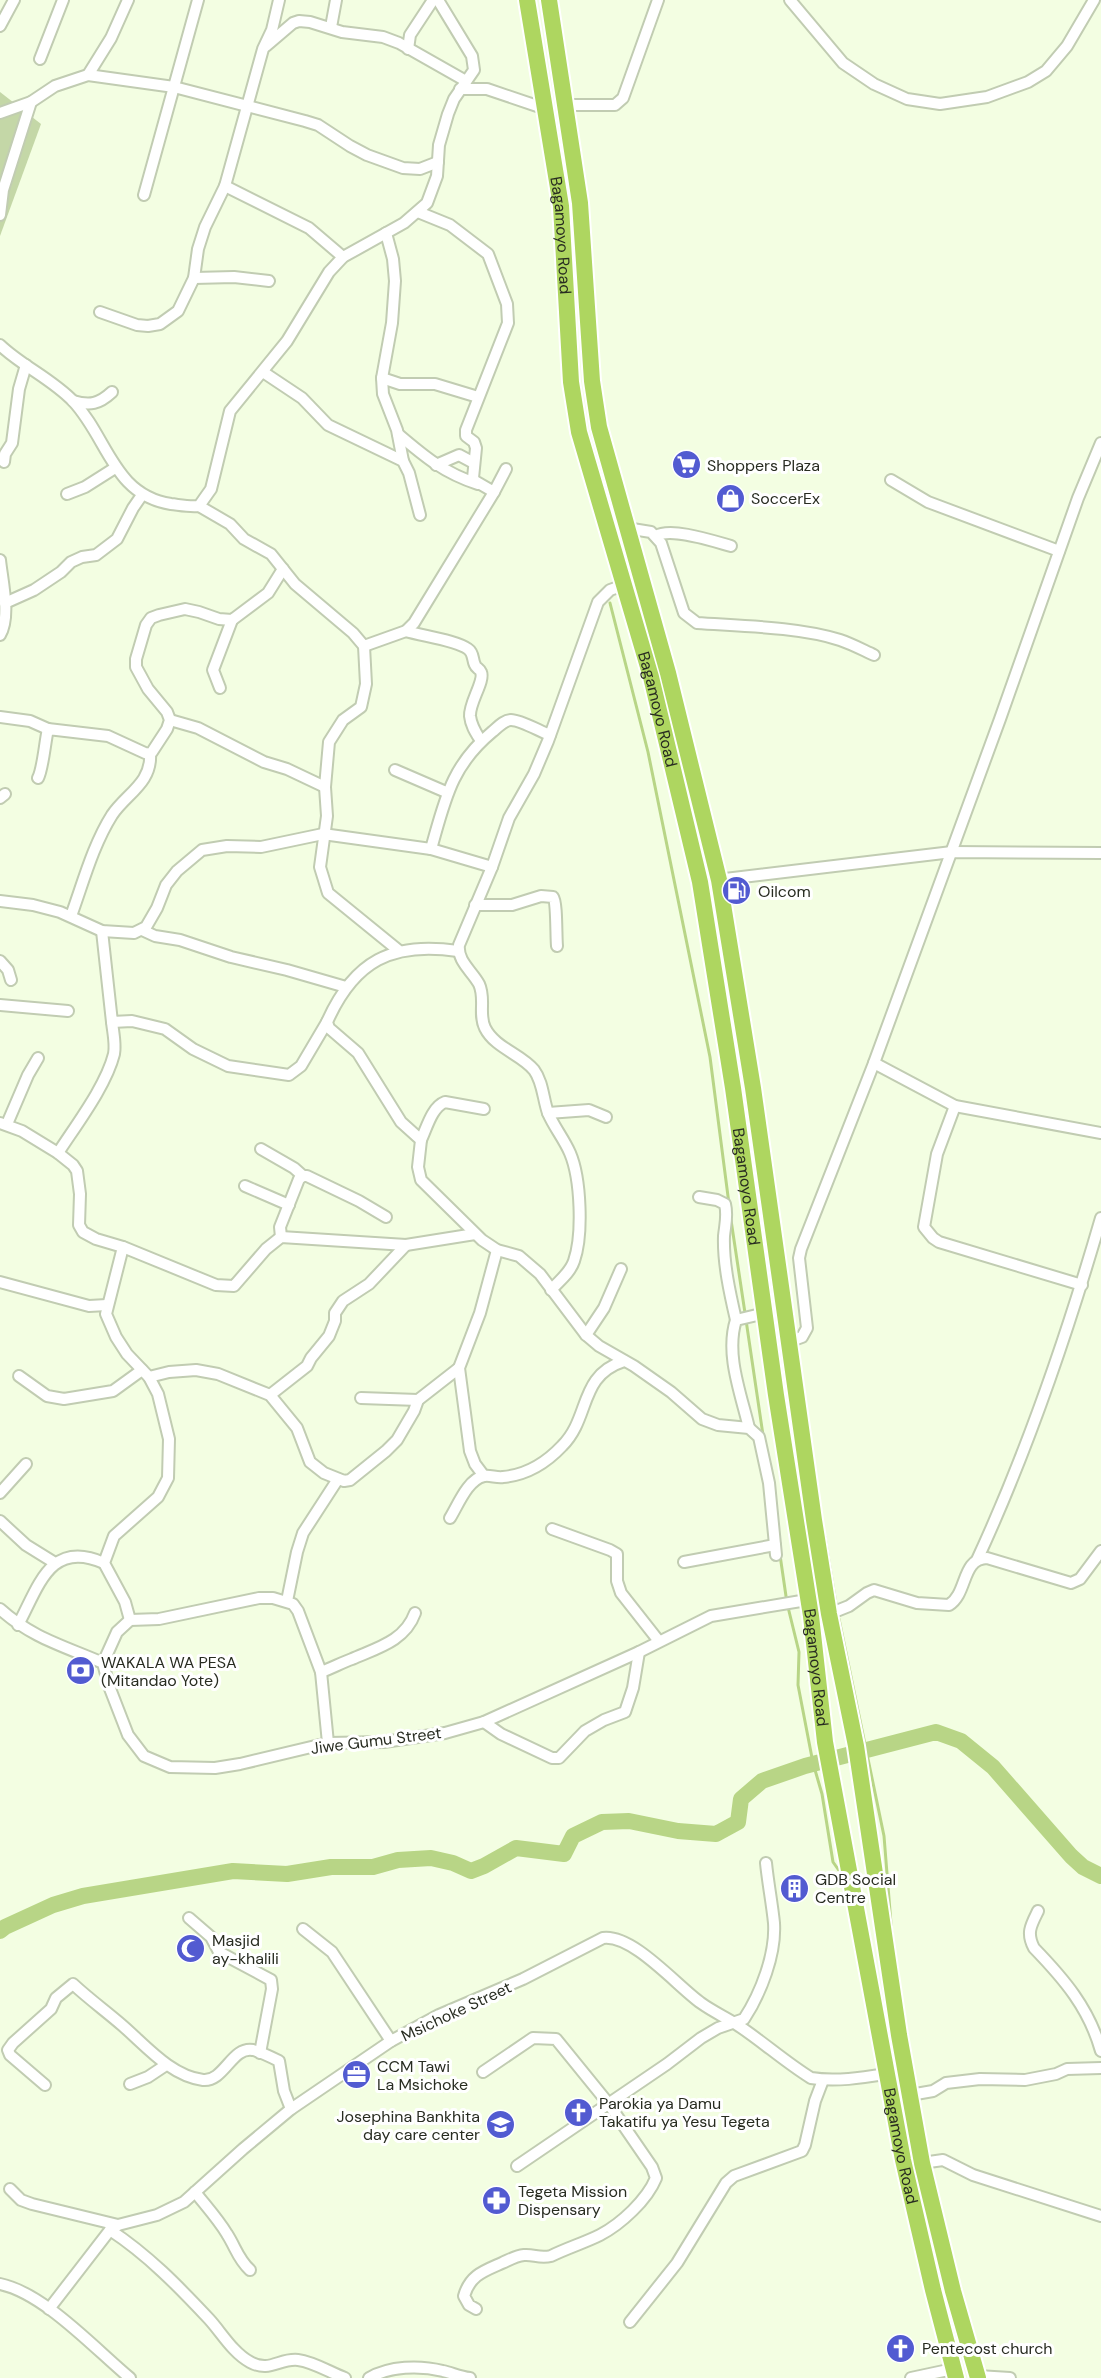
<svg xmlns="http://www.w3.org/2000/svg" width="1101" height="2378" viewBox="0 0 1101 2378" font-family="'DM Sans',sans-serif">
<rect width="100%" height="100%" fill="#f3fee2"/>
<polygon fill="#c4d7a7" points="0,92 41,124 0,236"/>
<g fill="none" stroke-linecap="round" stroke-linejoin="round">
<g stroke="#b8d586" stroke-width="3">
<polyline points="610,603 648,752 710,1057 729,1204"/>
<polyline points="731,1220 745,1313"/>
<polyline points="746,1320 763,1435"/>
<polyline points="825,1537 836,1604"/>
<polyline points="780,1555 787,1603 799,1652 798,1685 813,1763 822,1794 833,1862 840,1872"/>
<polyline points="839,1619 884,1836 892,1936"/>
</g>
<polyline stroke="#b8d586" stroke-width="16" points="0,1931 5,1927 53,1905 83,1896 233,1871 287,1874 331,1867 373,1867 398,1860 431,1858 453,1863 471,1871 484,1866 516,1848 564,1854 573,1836 602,1822 629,1821 678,1831 716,1834 738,1822 741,1799 762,1781 805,1766 936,1732 961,1741 993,1767 1071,1856 1083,1867 1101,1876"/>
<defs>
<g id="minor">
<polyline points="790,0 843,63 874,84 907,99 940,104 987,97 1028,82 1046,71 1067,46 1094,0"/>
<polyline points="0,26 14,0"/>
<polyline points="331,27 336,0"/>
<polyline points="266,46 293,23 299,21 310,22 342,32 383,37 399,43 466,81"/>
<polyline points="408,49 410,35 433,0"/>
<polyline points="40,59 63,0"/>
<polyline points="88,75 111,38 128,0"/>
<polyline points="460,89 487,89 546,109"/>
<polyline points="566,105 615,105 623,98 658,0"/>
<polyline points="0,113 31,102 55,86 88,75 174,87 305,121 318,125 350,146 367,155 403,168 420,169 438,162"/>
<polyline points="225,186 309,228 343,257"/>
<polyline points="144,195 198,0"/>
<polyline points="418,212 450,225 488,254 507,304 508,323 466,430 466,436 474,442 476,448 473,478 475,481 494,492"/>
<polyline points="0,215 3,190 31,102"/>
<polyline points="386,233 393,259 395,281 392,323 382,378 383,394 397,430 403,461"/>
<polyline points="194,278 234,277 269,281"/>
<polyline points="100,312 137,325 148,326 160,324 178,311 194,278 198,249 205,227 225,186 263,49 272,30 279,0"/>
<path d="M0,345C22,366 52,379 73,401C108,438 113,495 171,504C180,505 189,507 199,506L211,489L230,411L287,341L329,272L343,257L404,223L427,203L437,176L439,145L448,114L454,99L474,70L472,56L438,0"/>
<polyline points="263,372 302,398 328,425 403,461 409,473 420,515"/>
<polyline points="382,378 400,384 435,384 478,397"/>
<path d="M73,401C90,406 99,404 112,392"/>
<path d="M398,434C425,457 444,473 478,484"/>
<polyline points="4,462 5,454 12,443 19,389 26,365"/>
<polyline points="436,465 459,455 474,463"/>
<polyline points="891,480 928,502 1059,551"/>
<polyline points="67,494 85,487 115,468"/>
<polyline points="199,506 230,524 244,539 271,554 295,584 353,633 364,646 406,631 414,623 494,492 506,469"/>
<path d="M626,528L651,532L661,543L684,613L697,623C740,626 800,627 840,640C852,644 863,650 874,655"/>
<path d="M656,536C671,527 713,541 731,546"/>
<path d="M0,560C2,580 11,617 0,635"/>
<polyline points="5,603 34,590 61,572 71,562 82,557 96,555 117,539 133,508 142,495"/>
<path d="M406,631C422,636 456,640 468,649C474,653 472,659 475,665C476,668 480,669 481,672C485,681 469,703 470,716C471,726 476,733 481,741"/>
<polyline points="364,646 366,684 361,707 343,720 329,742 325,787 327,816 320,867 328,893 398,950"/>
<polyline points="220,688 213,670 232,620"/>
<polyline points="0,717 30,721 48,729"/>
<polyline points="170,720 198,728 264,762 287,769 325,787"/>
<polyline points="395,770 446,792"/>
<path d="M38,778C43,769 45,741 48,729L108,736L145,753L150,754L152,752L167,729L170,720L167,712L148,689L136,667V659L146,625L151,618L159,615L185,609L199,612L219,619L232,620L268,593L283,569"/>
<polyline points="0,798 5,794"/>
<path d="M431,849C445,800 451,766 492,732C497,728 504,720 511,720C521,720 541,732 550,735"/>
<polyline points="700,882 952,852 1101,853"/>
<polyline points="0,901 33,905 60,912 102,931 134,933 146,927 157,908 166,885 177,871 202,850 227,846 261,847 323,834 431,849 492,867"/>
<path d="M475,905H512L541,896L553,897C557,902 556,936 557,946"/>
<path d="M71,916C83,883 93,845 112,815C126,794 152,783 150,754"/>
<polyline points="142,930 155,936 180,940 231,957 287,970 346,987"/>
<polyline points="102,931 112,1022 132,1021 165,1029 193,1049 228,1066 289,1075 301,1066 327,1022"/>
<path d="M458,951C392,941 354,961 327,1022L329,1028L358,1053L401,1122L421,1140L418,1167L421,1180L482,1240L497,1250L519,1256L540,1274L586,1335L599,1346L634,1366L671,1392L702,1419L718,1425L749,1428L759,1437L769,1483L776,1555"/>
<polyline points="0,961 8,970 11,980"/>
<polyline points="0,1005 68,1011"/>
<polyline points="874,1063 955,1106 1101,1133"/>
<polyline points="955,1106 937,1154 924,1227 933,1238 939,1242 1082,1285"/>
<polyline points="548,1113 589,1110 606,1117"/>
<polyline points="0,1123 22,1131 58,1153 73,1165 77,1171 80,1194 79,1225 83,1232 96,1239 123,1247 216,1285 234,1286 266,1249 281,1237 406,1245 475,1234"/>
<polyline points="7,1124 28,1075 38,1058"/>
<path d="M421,1140C427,1127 432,1107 445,1102L484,1109"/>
<polyline points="261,1149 294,1168 303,1176"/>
<path d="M58,1153C76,1125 106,1086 114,1054C116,1044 113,1032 112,1022"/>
<polyline points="245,1186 289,1205"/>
<path d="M699,1197L717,1200L725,1204C728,1216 725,1225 724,1236C723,1263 730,1294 736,1320"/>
<polyline points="281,1237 280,1227 299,1179 303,1176 307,1176 359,1201 386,1217"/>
<polyline points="123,1247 106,1314 116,1337 127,1354 149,1377 158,1394 169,1439 168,1478 158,1497 114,1536 104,1563 125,1602 130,1620"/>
<polyline points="0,1282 89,1306 107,1305"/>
<path d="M551,1290C559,1281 570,1273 574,1261C583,1235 581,1179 570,1153C564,1139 554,1127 548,1113C543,1099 543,1082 534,1070C521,1054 495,1048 485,1028C478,1014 486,999 479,984C472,971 457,961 459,945L492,867L509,818L534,774L548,741L598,602L610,590L624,585"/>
<polyline points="586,1335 604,1308 621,1269"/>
<polyline points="788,1342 802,1337 807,1328 799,1258 801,1249 874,1063 1000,719 1078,498 1101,443"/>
<polyline points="19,1376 47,1396 64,1399 113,1391 142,1370"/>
<polyline points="149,1377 169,1372 196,1370 218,1374 270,1395 297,1428 310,1462 324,1473 344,1481 350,1480 386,1451 397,1440 414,1411 418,1400 459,1368"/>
<polyline points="270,1395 307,1366 311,1358 329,1336 335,1321 335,1313 343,1301 369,1284 406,1245"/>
<polyline points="361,1398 418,1400"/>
<path d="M749,1428C741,1394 725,1354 736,1320L765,1313"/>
<polyline points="484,1476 475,1464 470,1451 459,1368 480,1313 497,1250"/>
<polyline points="0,1493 26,1464"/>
<path d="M450,1518C458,1505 468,1479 484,1476C490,1475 497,1478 503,1477C526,1475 546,1463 562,1446C591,1417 578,1376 624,1361"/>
<polyline points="0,1521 26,1545 55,1563"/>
<polyline points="552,1529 610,1550 617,1554 617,1581 621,1593 658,1640"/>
<path d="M977,1560C1028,1450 1067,1335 1101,1218"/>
<polyline points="684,1562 775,1545"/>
<polyline points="287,1601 297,1552 303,1533 338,1479"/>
<path d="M0,1609C32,1638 64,1646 103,1663L109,1686L128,1735L144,1756L170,1767L215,1768L240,1764L328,1743L384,1742L445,1733L484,1722L639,1652L711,1616L807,1600"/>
<path d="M829,1614L849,1606L867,1593L874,1590L917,1603L949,1605C968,1593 961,1559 987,1558L1071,1583L1080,1579L1101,1551"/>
<path d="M18,1625C39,1586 50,1539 104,1563"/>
<polyline points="103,1663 117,1632 130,1620 159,1619 259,1598 273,1598 293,1604 298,1611 321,1672 328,1743"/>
<path d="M321,1672C332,1668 341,1663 352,1659C377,1648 405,1641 415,1613"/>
<polyline points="484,1722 501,1734 552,1758 559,1758 585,1731 604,1720 625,1712 633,1688 639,1652"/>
<path d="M1038,1911C1031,1925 1026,1933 1034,1948C1064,1979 1089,2008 1101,2051"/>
<polyline points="189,1918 211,1937 219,1952 271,1980 272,1989 260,2053"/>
<polyline points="303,1929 332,1952 391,2041"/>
<polyline points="130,2084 148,2077 166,2065"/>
<path d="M45,2085L10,2055L8,2050L13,2043L51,2009L56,1998L73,1984C89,1999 107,2012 123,2026C146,2046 171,2076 203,2080C224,2082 232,2046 253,2050C261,2052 271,2057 279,2061L284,2091L291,2109"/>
<polyline points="910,2095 933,2091 946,2083 980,2079 1025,2080 1056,2074 1067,2069 1101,2068"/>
<polyline points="922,2163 943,2160 973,2175 1101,2216"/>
<path d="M517,2166L667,2064L701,2038L718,2028L744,2019C761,1993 776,1954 774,1923C772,1903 768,1883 766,1863"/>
<polyline points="10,2189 21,2200 32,2204 118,2225"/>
<path d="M195,2192C206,2206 218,2219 227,2234C236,2248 238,2259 250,2270"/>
<path d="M110,2230C148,2255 178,2286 209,2319C221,2332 233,2353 250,2362C270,2373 279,2358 298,2360C314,2362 331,2373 345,2378"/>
<path d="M0,2284C44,2293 95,2349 130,2378"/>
<path d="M49,2309L110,2230L118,2225L157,2215L184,2202L243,2149L291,2109L391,2041L439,2015L523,1979L603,1938C633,1934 677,1986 701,2003C712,2011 725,2017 736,2024C762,2041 785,2062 811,2078C842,2083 876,2075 906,2071"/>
<path d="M476,2309L469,2305L464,2296C470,2275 484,2271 502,2263C509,2260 515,2256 524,2255C534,2254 539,2259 551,2256C567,2248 584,2243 600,2235C621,2224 647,2200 656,2178L652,2167L608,2103L556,2039L533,2038L483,2072"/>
<polyline points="630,2322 677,2263 726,2183 734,2176 802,2151 805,2145 815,2101 823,2080"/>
<polyline points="978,2376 1010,2378"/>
<path d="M369,2378C390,2366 419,2365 443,2371C452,2373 460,2377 470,2378"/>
<polyline points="911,2378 953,2369"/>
</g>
<g id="highway">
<path id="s1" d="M527,0L561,206L571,382L579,432L651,677L700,882L733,1088L776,1395L811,1616L825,1742L903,2160L933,2290L956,2378"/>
<polyline points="549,0 580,203 592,381 599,427 668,673 719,880 753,1088 814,1520 829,1614 856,1746 899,2035 922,2163 953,2291 978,2378"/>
</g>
</defs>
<use href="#minor" stroke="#c1ccb2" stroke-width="14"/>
<use href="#highway" stroke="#fff" stroke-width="20"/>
<use href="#minor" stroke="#fff" stroke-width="10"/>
<use href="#highway" stroke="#aed660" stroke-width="16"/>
</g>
<defs>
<symbol id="supermarket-disc" viewBox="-11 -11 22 22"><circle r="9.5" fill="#525bd1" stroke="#fff"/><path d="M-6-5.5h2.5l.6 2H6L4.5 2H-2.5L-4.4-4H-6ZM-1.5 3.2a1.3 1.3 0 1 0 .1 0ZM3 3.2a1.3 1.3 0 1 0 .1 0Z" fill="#fff"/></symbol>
<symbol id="shop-disc" viewBox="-11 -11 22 22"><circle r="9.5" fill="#525bd1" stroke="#fff"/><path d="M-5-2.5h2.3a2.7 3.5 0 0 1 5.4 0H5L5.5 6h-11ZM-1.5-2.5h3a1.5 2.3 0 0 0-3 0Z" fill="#fff"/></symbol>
<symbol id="fuel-disc" viewBox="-11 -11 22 22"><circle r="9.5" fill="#525bd1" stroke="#fff"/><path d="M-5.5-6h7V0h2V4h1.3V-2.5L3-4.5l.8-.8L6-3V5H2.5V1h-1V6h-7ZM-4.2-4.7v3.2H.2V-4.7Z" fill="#fff"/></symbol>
<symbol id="bank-disc" viewBox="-11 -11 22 22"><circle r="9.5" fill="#525bd1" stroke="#fff"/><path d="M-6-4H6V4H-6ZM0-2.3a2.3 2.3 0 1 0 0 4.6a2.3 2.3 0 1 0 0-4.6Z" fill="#fff"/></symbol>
<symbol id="building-disc" viewBox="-11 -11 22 22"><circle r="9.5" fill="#525bd1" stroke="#fff"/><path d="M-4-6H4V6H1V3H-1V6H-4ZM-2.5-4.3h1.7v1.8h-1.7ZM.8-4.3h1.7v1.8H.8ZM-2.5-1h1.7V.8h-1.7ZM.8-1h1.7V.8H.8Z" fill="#fff"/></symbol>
<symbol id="mosque-disc" viewBox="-11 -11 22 22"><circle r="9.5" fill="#525bd1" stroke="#fff"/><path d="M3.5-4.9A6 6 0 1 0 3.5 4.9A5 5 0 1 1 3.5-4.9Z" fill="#fff"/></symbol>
<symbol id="office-disc" viewBox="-11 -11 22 22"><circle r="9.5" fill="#525bd1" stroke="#fff"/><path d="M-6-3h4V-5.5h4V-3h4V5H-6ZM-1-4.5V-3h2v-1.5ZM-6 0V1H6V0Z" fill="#fff"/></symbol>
<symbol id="church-disc" viewBox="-11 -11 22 22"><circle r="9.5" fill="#525bd1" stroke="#fff"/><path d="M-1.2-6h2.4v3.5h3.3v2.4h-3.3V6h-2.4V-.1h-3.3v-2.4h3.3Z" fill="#fff"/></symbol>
<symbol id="school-disc" viewBox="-11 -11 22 22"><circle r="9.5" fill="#525bd1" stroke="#fff"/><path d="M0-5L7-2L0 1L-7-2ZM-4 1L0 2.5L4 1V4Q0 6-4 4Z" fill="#fff"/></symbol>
<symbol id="pharmacy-disc" viewBox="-11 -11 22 22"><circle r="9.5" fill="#525bd1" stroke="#fff"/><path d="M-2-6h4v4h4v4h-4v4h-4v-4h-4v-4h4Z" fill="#fff"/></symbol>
</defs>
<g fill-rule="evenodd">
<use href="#supermarket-disc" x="670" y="448" width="33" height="33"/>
<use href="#shop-disc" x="714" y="482" width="33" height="33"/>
<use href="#fuel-disc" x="720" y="874" width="33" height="33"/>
<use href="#bank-disc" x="64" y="1654" width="33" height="33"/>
<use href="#building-disc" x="778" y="1872" width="33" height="33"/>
<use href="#mosque-disc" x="174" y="1932" width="33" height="33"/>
<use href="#office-disc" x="340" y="2058" width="33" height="33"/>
<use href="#church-disc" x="562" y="2096" width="33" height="33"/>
<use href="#school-disc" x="484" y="2108" width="33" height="33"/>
<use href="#pharmacy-disc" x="480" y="2184" width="33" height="33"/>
<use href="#church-disc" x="884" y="2332" width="33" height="33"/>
</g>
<g text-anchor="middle" stroke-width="6" stroke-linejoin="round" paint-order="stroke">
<g font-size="16" fill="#282c21" stroke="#fff">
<text dy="6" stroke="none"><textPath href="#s1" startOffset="238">Bagamoyo Road</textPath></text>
<text dy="6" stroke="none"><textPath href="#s1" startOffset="724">Bagamoyo Road</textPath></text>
<text dy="6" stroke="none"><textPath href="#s1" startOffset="1210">Bagamoyo Road</textPath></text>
<text dy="6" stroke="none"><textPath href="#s1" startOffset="1696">Bagamoyo Road</textPath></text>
<text transform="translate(376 1740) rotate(-7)" y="6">Jiwe Gumu Street</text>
<text transform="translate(456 2011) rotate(-25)" y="6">Msichoke Street</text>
<text dy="6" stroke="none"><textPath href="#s1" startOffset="2182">Bagamoyo Road</textPath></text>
</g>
<g font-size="16" fill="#282c21" stroke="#fff" text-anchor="start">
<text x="707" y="471">Shoppers Plaza</text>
<text x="751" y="504">SoccerEx</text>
<text x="758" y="897">Oilcom</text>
<text x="101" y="1668">WAKALA WA PESA<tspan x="101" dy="18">(Mitandao Yote)</tspan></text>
<text x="815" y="1885">GDB Social<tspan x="815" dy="18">Centre</tspan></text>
<text x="212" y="1946">Masjid<tspan x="212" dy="18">ay-khalili</tspan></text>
<text x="377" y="2072">CCM Tawi<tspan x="377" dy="18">La Msichoke</tspan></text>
<text x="599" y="2109">Parokia ya Damu<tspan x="599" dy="18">Takatifu ya Yesu Tegeta</tspan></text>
<text x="480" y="2122" text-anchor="end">Josephina Bankhita<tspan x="480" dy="18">day care center</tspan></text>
<text x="518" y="2197">Tegeta Mission<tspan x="518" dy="18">Dispensary</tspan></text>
<text x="922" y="2354">Pentecost church</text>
</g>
</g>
</svg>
